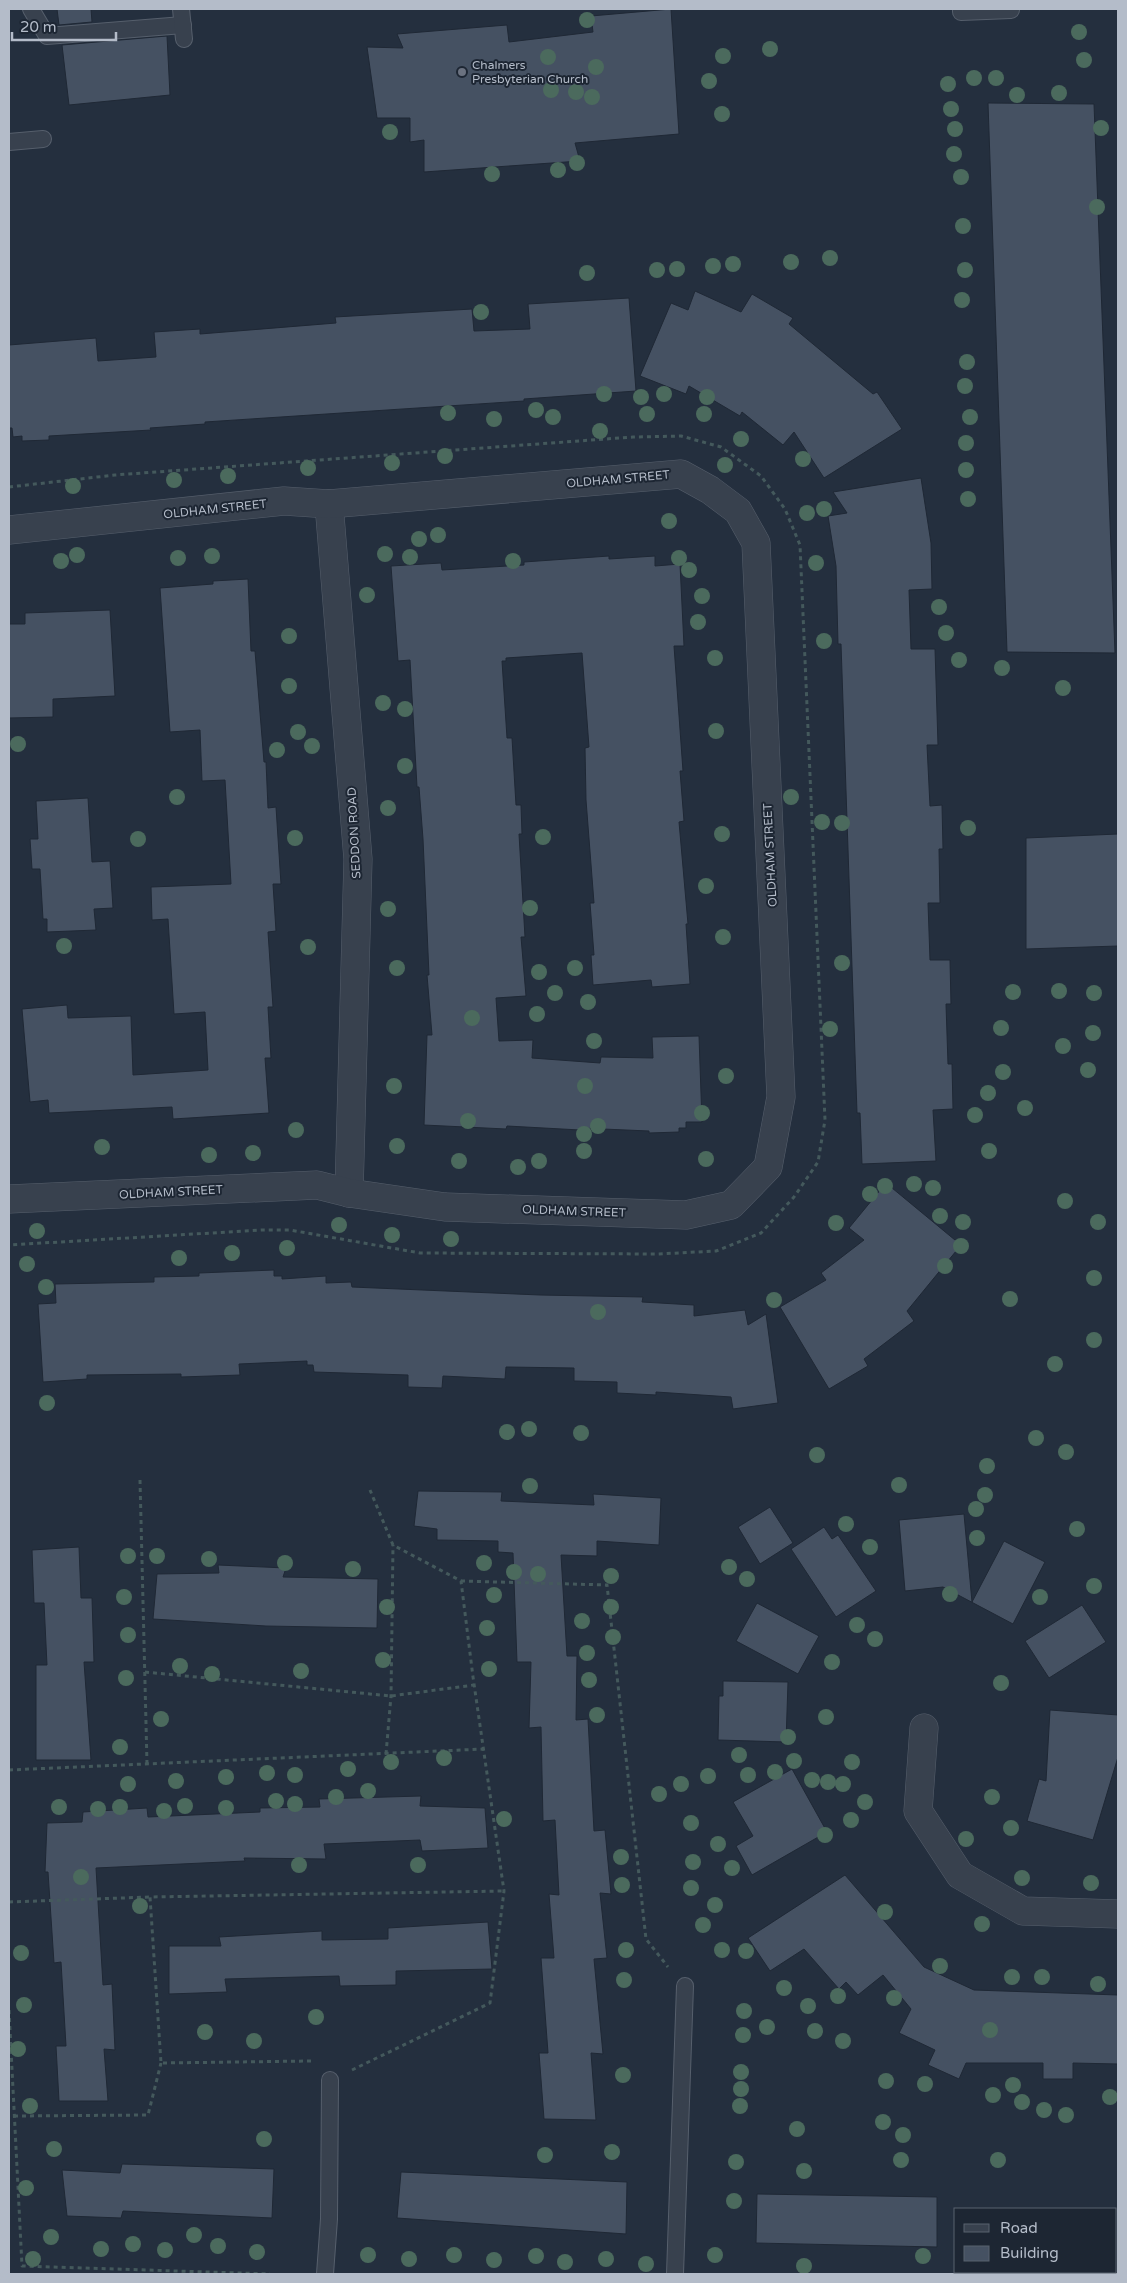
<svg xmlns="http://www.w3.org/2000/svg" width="1127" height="2283" viewBox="0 0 1127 2283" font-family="'Varela Round',sans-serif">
<rect width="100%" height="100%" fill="#242f3e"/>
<g fill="#455162" stroke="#1f2835">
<polygon points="57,9 91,9 92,22 59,25"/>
<polygon points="671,9 679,134 575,143 580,161 424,172 424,140 410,142 410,118 377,118 367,47 403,48 397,34 507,25 509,42 593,32 591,16"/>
<polygon points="167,36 170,95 69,105 62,45"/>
<polygon points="988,103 1094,104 1115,653 1007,652"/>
<polygon points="695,291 741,312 752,294 793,318 789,324 873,394 877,392 902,429 824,478 794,432 783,445 742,412 740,416 689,386 686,394 640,376 671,303 688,310"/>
<polygon points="629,298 636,391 524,399 524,401 205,422 205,424 150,428 151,430 49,436 49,440 22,441 22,436 13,437 12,428 9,428 9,345 96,338 98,361 156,357 154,332 200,329 200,334 336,323 335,317 472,309 474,331 530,329 528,304"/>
<polygon points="921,478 931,543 932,589 909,590 911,649 935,649 938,745 927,745 930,806 942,805 943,849 939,849 940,903 928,903 930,960 950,960 951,1004 946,1004 948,1064 952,1064 953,1109 933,1110 936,1161 862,1164 860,1113 857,1113 841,644 838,644 836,566 828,516 847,513 833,492"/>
<polygon points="609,556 609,559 655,556 655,566 680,564 684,646 674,646 683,771 680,771 684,821 679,822 688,924 686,924 690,984 652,987 651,980 593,985 591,955 594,955 590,903 594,903 586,800 585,748 589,747 582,653 506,658 506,661 502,661 507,738 512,738 516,805 521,805 522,834 519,834 525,937 521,937 526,996 496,998 499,1041 533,1040 532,1058 600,1063 601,1057 653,1058 652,1037 699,1036 702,1122 686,1122 686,1128 679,1128 679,1132 649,1133 649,1131 580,1128 580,1130 507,1126 506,1129 424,1125 427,1035 432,1035 427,975 429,975 423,839 419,787 417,787 410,660 398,661 391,566 441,563 442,570 524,565 524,562"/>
<polygon points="248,579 251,651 255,651 264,762 266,762 268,808 276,807 281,884 273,884 276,931 268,932 273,1007 268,1007 271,1058 265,1058 269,1113 173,1119 172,1107 49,1113 48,1100 30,1102 22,1009 67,1005 68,1018 131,1016 133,1075 208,1070 205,1012 174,1014 168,919 152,920 151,887 231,884 225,780 202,781 200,730 170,732 160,588 213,584 213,581"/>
<polygon points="110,610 115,696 53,699 53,717 9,718 9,624 25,624 25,613"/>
<polygon points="88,798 92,862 110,861 113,908 94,909 96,930 47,932 47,919 43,919 40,869 32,869 30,839 38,839 36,801"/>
<polygon points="1118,834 1118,946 1026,949 1026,838"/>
<polygon points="886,1183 961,1245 907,1311 914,1321 864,1359 868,1366 829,1389 780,1307 826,1280 821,1273 864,1240 849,1228"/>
<polygon points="274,1270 274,1276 282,1276 282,1279 326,1276 326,1283 351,1282 352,1287 540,1295 643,1297 642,1302 694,1305 694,1316 745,1310 748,1325 766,1314 778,1403 733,1409 731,1397 656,1392 656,1395 617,1393 617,1382 574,1381 574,1368 506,1367 505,1379 443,1376 442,1388 408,1387 408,1375 314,1372 313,1365 307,1365 307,1361 239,1364 240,1375 181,1377 181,1374 87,1375 87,1379 43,1382 38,1304 56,1303 55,1284 154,1282 154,1277 199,1276 199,1273"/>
<polygon points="418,1491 502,1492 501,1501 594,1505 593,1494 661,1498 659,1545 597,1541 597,1556 561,1555 567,1656 577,1656 576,1720 588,1719 594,1831 605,1830 611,1894 600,1893 607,1958 594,1959 603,2054 591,2053 596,2120 544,2119 539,2053 548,2053 541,1958 554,1958 549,1894 559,1895 555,1820 543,1821 541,1727 529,1728 531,1662 517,1662 513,1553 498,1552 498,1541 437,1540 437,1529 414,1526"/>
<polygon points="770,1507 793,1543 760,1564 738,1527"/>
<polygon points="964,1514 972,1602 1004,1541 1045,1562 1013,1624 943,1587 905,1591 899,1520"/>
<polygon points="824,1527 832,1539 838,1535 876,1591 836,1617 791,1549"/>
<polygon points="79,1547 81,1598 92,1598 94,1662 84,1662 91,1760 36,1760 36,1665 47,1665 44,1603 34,1603 32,1550"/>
<polygon points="218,1565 286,1568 283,1577 378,1579 377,1628 266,1626 153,1619 157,1574 219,1573"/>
<polygon points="757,1603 819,1636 798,1674 736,1641"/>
<polygon points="1082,1605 1106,1642 1049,1678 1025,1641"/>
<polygon points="723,1681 788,1682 786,1742 718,1740 719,1696 723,1696"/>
<polygon points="1050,1710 1118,1715 1118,1757 1093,1840 1027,1821 1039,1779 1046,1781"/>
<polygon points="792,1769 827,1832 752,1875 736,1846 753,1836 733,1802"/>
<polygon points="421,1796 420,1806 485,1808 488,1848 422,1851 420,1840 324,1844 326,1859 244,1858 245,1861 96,1868 103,1985 112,1984 115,2050 104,2049 108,2101 59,2101 56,2046 66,2046 61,1962 54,1963 48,1872 45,1872 47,1823 82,1822 83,1812 147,1808 148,1817 260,1812 260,1808 320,1807 319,1799"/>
<polygon points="845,1875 924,1967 974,1990 1118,1995 1118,2064 1073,2063 1073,2079 1043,2079 1043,2063 966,2063 959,2079 928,2065 935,2050 899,2033 911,2009 883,1975 858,1995 846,1982 839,1989 804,1949 770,1971 748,1938"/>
<polygon points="488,1922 492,1969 396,1971 396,1985 340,1986 339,1976 225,1979 227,1992 169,1994 169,1946 221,1946 219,1937 322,1931 322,1940 388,1939 388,1928"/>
<polygon points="122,2164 274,2169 272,2218 123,2211 121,2218 67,2216 62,2170 120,2173"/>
<polygon points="401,2172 627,2182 626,2234 397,2218"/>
<polygon points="757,2194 937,2197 937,2247 756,2243"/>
</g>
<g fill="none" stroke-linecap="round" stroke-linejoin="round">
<defs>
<g id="lane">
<polyline points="31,9 47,36 183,25"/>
<polyline points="181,9 184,39"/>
<polyline points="961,9 961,12 1011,10"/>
<polyline points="9,142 43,139"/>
<polyline points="325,2274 329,2219 330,2080"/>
<polyline points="675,2274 685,1986"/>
</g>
<g id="street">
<polyline points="329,504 358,859 349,1193"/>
<polyline points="9,530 284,501 329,504 681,474 710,490 738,511 756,543 781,1097 768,1167 731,1205 686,1215 445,1207 349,1193 317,1185 9,1199"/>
<polyline points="924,1728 918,1811 960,1875 1023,1911 1118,1914"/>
</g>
</defs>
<use href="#lane" stroke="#565f6c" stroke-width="18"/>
<use href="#street" stroke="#565f6c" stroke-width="29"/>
<g stroke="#44595c" stroke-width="3" stroke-dasharray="4 4" stroke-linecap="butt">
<polyline points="9,487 115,475 633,437 681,436 721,447 761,476 785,509 800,545 825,1120 818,1162 794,1197 761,1233 716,1251 658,1254 420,1253 290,1230 262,1230 9,1245"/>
<polyline points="140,1480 147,1764"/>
<polyline points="461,1581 607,1585 646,1939 668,1967"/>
<polyline points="145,1672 391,1696 474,1685"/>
<polyline points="386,1754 391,1696 393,1545"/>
<polyline points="9,1770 484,1749"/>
<polyline points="9,1902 150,1897"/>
<polyline points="9,2010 22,2266 270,2274"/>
<polyline points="311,2061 161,2063 150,1897 504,1891"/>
<polyline points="352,2070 490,2003 504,1891 473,1677 461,1581 393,1545 370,1490"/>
<polyline points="14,2116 148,2115 161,2063"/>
</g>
<use href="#lane" stroke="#38414e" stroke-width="16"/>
<use href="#street" stroke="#38414e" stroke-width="28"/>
</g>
<g fill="#4b6a5d">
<circle cx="587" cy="20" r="8"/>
<circle cx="1079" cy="32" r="8"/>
<circle cx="770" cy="49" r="8"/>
<circle cx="723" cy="56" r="8"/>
<circle cx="548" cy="57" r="8"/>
<circle cx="1084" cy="60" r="8"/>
<circle cx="596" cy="67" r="8"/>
<circle cx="974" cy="78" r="8"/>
<circle cx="996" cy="78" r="8"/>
<circle cx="709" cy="81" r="8"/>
<circle cx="948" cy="84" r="8"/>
<circle cx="551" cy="90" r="8"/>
<circle cx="576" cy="92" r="8"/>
<circle cx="1059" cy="93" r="8"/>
<circle cx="1017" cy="95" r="8"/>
<circle cx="592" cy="97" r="8"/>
<circle cx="951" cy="109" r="8"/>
<circle cx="722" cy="114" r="8"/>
<circle cx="1101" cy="128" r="8"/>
<circle cx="955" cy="129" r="8"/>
<circle cx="390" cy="132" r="8"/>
<circle cx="954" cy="154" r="8"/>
<circle cx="577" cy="163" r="8"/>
<circle cx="558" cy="170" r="8"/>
<circle cx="492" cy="174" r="8"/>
<circle cx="961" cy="177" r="8"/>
<circle cx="1097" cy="207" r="8"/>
<circle cx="963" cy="226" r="8"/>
<circle cx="830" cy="258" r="8"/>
<circle cx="791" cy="262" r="8"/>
<circle cx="733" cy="264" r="8"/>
<circle cx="713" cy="266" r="8"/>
<circle cx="677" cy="269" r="8"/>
<circle cx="657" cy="270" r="8"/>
<circle cx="965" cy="270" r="8"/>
<circle cx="587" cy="273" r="8"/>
<circle cx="962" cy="300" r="8"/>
<circle cx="481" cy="312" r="8"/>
<circle cx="967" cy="362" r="8"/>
<circle cx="965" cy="386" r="8"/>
<circle cx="604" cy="394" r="8"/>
<circle cx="664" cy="394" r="8"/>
<circle cx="641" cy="397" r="8"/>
<circle cx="707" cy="397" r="8"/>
<circle cx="536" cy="410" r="8"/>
<circle cx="448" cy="413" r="8"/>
<circle cx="647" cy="414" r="8"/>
<circle cx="704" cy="414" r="8"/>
<circle cx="553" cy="417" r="8"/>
<circle cx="970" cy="417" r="8"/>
<circle cx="494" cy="419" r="8"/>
<circle cx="600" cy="431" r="8"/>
<circle cx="741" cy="439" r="8"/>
<circle cx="966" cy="443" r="8"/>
<circle cx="445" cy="456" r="8"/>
<circle cx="803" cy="459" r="8"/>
<circle cx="392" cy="463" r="8"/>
<circle cx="725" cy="465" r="8"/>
<circle cx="308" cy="468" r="8"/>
<circle cx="966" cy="470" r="8"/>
<circle cx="228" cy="476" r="8"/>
<circle cx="174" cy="480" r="8"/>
<circle cx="73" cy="486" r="8"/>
<circle cx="968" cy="499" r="8"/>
<circle cx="824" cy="509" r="8"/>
<circle cx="807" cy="513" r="8"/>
<circle cx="669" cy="521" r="8"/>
<circle cx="438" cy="535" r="8"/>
<circle cx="419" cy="539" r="8"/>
<circle cx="385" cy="554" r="8"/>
<circle cx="77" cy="555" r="8"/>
<circle cx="212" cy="556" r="8"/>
<circle cx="410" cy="557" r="8"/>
<circle cx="178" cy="558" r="8"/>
<circle cx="679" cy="558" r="8"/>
<circle cx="61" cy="561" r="8"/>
<circle cx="513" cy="561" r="8"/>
<circle cx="816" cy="563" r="8"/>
<circle cx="689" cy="570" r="8"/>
<circle cx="367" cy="595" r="8"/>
<circle cx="702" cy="596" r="8"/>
<circle cx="939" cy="607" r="8"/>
<circle cx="698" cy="622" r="8"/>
<circle cx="946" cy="633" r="8"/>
<circle cx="289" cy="636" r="8"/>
<circle cx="824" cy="641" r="8"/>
<circle cx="715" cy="658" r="8"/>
<circle cx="959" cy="660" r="8"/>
<circle cx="1002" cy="668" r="8"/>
<circle cx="289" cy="686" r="8"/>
<circle cx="1063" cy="688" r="8"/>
<circle cx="383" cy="703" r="8"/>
<circle cx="405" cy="709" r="8"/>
<circle cx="716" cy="731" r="8"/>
<circle cx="298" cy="732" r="8"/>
<circle cx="18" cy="744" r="8"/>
<circle cx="312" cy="746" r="8"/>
<circle cx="277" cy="750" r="8"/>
<circle cx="405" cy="766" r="8"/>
<circle cx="177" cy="797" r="8"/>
<circle cx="791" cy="797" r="8"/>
<circle cx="388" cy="808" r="8"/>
<circle cx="822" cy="822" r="8"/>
<circle cx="842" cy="823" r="8"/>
<circle cx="968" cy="828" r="8"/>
<circle cx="722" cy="834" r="8"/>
<circle cx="543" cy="837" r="8"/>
<circle cx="295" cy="838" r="8"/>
<circle cx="138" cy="839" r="8"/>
<circle cx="706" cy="886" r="8"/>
<circle cx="530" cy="908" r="8"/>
<circle cx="388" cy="909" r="8"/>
<circle cx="723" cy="937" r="8"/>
<circle cx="64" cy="946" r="8"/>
<circle cx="308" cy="947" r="8"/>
<circle cx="842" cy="963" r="8"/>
<circle cx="397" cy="968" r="8"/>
<circle cx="575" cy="968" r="8"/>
<circle cx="539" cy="972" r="8"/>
<circle cx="1059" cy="991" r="8"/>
<circle cx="1013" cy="992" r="8"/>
<circle cx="555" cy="993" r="8"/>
<circle cx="1094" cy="993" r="8"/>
<circle cx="588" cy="1002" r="8"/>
<circle cx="537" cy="1014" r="8"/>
<circle cx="472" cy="1018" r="8"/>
<circle cx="1001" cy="1028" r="8"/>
<circle cx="830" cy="1029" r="8"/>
<circle cx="1093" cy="1033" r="8"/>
<circle cx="594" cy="1041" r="8"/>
<circle cx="1063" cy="1046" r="8"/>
<circle cx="1088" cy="1070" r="8"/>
<circle cx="1003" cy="1072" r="8"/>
<circle cx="726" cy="1076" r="8"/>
<circle cx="394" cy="1086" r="8"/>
<circle cx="585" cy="1086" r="8"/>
<circle cx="988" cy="1093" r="8"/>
<circle cx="1025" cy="1108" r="8"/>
<circle cx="702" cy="1113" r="8"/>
<circle cx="975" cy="1115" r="8"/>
<circle cx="468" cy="1121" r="8"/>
<circle cx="598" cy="1126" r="8"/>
<circle cx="296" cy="1130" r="8"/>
<circle cx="584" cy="1134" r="8"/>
<circle cx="397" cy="1146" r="8"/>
<circle cx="102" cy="1147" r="8"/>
<circle cx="584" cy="1151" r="8"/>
<circle cx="989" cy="1151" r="8"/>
<circle cx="253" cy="1153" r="8"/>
<circle cx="209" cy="1155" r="8"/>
<circle cx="706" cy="1159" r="8"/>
<circle cx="459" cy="1161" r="8"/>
<circle cx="539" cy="1161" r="8"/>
<circle cx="518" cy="1167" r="8"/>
<circle cx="914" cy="1184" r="8"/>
<circle cx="885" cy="1186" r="8"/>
<circle cx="933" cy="1188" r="8"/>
<circle cx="870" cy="1194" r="8"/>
<circle cx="1065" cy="1201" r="8"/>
<circle cx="940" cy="1216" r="8"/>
<circle cx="963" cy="1222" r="8"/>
<circle cx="1098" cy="1222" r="8"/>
<circle cx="836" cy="1223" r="8"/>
<circle cx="339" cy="1225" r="8"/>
<circle cx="37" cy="1231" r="8"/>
<circle cx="392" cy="1235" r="8"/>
<circle cx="451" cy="1239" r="8"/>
<circle cx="961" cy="1246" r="8"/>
<circle cx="287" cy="1248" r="8"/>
<circle cx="232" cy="1253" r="8"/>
<circle cx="179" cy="1258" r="8"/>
<circle cx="27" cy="1264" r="8"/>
<circle cx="945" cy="1266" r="8"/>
<circle cx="1094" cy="1278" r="8"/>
<circle cx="46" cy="1287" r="8"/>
<circle cx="1010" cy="1299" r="8"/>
<circle cx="774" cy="1300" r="8"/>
<circle cx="598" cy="1312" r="8"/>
<circle cx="1094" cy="1340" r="8"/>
<circle cx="1055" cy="1364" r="8"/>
<circle cx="47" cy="1403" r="8"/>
<circle cx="529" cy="1429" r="8"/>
<circle cx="507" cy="1432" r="8"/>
<circle cx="581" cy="1433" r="8"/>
<circle cx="1036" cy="1438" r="8"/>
<circle cx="1066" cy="1452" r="8"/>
<circle cx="817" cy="1455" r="8"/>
<circle cx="987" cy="1466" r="8"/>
<circle cx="899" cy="1485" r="8"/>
<circle cx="530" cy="1486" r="8"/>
<circle cx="985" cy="1495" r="8"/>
<circle cx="976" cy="1509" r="8"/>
<circle cx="846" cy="1524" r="8"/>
<circle cx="1077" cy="1529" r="8"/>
<circle cx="977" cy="1538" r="8"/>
<circle cx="870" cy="1547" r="8"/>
<circle cx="128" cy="1556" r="8"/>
<circle cx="157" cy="1556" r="8"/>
<circle cx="209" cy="1559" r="8"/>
<circle cx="285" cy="1563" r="8"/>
<circle cx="484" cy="1563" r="8"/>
<circle cx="729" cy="1567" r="8"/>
<circle cx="353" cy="1569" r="8"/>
<circle cx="514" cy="1572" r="8"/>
<circle cx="538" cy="1574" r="8"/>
<circle cx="611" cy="1576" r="8"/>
<circle cx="747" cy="1579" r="8"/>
<circle cx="1094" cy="1586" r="8"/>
<circle cx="950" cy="1594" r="8"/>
<circle cx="494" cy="1595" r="8"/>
<circle cx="124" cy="1597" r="8"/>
<circle cx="1040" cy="1597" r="8"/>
<circle cx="387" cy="1607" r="8"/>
<circle cx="611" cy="1607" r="8"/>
<circle cx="582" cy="1621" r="8"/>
<circle cx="857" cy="1625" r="8"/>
<circle cx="487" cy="1628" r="8"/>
<circle cx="128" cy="1635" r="8"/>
<circle cx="613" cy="1637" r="8"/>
<circle cx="875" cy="1639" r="8"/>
<circle cx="587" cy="1653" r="8"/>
<circle cx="383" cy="1660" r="8"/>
<circle cx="832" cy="1662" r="8"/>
<circle cx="180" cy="1666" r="8"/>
<circle cx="489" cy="1669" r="8"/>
<circle cx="301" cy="1671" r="8"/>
<circle cx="212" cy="1674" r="8"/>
<circle cx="126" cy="1678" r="8"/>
<circle cx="589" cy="1680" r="8"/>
<circle cx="1001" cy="1683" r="8"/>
<circle cx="597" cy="1715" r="8"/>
<circle cx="826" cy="1717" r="8"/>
<circle cx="161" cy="1719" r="8"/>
<circle cx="788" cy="1737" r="8"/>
<circle cx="120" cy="1747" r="8"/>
<circle cx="739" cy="1755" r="8"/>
<circle cx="444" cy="1758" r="8"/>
<circle cx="794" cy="1761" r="8"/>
<circle cx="391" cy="1762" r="8"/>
<circle cx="852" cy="1762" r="8"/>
<circle cx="348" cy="1769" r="8"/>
<circle cx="775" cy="1772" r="8"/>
<circle cx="267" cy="1773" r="8"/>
<circle cx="295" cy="1775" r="8"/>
<circle cx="748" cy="1775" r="8"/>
<circle cx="708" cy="1776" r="8"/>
<circle cx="226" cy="1777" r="8"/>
<circle cx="812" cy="1780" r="8"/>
<circle cx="176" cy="1781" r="8"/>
<circle cx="828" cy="1782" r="8"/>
<circle cx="128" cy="1784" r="8"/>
<circle cx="681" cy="1784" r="8"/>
<circle cx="843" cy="1784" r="8"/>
<circle cx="368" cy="1791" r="8"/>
<circle cx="659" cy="1794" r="8"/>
<circle cx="336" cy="1797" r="8"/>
<circle cx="992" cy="1797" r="8"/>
<circle cx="276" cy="1801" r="8"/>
<circle cx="865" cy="1802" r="8"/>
<circle cx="295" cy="1804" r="8"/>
<circle cx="185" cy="1806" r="8"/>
<circle cx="59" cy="1807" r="8"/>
<circle cx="120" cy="1807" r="8"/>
<circle cx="226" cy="1808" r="8"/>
<circle cx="98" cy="1809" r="8"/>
<circle cx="164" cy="1811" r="8"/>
<circle cx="504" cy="1819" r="8"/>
<circle cx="851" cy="1820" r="8"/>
<circle cx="691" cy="1823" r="8"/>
<circle cx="1011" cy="1828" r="8"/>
<circle cx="825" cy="1835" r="8"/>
<circle cx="966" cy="1839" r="8"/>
<circle cx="718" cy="1844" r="8"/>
<circle cx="621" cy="1857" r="8"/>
<circle cx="693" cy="1862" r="8"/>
<circle cx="299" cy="1865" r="8"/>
<circle cx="418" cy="1865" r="8"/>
<circle cx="732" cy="1868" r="8"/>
<circle cx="81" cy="1877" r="8"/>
<circle cx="1022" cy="1878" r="8"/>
<circle cx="1091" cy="1883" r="8"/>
<circle cx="622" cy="1885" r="8"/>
<circle cx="691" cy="1888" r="8"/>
<circle cx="715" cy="1905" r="8"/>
<circle cx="140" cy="1906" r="8"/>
<circle cx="885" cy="1912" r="8"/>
<circle cx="982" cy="1924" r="8"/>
<circle cx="703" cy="1925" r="8"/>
<circle cx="626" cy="1950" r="8"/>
<circle cx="722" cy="1950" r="8"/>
<circle cx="746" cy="1951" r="8"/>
<circle cx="21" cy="1953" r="8"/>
<circle cx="940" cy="1966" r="8"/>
<circle cx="1012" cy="1977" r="8"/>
<circle cx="1042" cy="1977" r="8"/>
<circle cx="624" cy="1980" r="8"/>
<circle cx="1098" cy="1984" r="8"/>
<circle cx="784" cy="1988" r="8"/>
<circle cx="838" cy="1996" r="8"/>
<circle cx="894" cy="1998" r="8"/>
<circle cx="24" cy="2005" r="8"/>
<circle cx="808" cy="2006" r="8"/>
<circle cx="744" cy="2011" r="8"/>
<circle cx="316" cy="2017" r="8"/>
<circle cx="767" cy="2027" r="8"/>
<circle cx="990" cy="2030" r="8"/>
<circle cx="815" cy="2031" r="8"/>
<circle cx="205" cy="2032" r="8"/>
<circle cx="743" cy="2035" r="8"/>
<circle cx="254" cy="2041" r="8"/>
<circle cx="843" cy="2041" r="8"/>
<circle cx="18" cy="2049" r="8"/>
<circle cx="741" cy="2072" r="8"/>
<circle cx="623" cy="2075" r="8"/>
<circle cx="886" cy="2081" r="8"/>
<circle cx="925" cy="2084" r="8"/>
<circle cx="1013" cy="2085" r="8"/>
<circle cx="741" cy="2089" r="8"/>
<circle cx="993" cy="2095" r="8"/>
<circle cx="1110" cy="2097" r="8"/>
<circle cx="1022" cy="2102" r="8"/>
<circle cx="30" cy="2106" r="8"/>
<circle cx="740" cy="2106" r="8"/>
<circle cx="1044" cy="2110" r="8"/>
<circle cx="1066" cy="2115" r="8"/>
<circle cx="883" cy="2122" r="8"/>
<circle cx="797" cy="2129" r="8"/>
<circle cx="903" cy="2135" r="8"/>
<circle cx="264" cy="2139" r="8"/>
<circle cx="54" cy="2149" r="8"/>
<circle cx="612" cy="2152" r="8"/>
<circle cx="545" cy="2155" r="8"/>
<circle cx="901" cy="2160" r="8"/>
<circle cx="998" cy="2160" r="8"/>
<circle cx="736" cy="2162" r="8"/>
<circle cx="804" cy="2171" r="8"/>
<circle cx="26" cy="2188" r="8"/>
<circle cx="734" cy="2201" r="8"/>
<circle cx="194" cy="2235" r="8"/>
<circle cx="51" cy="2237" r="8"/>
<circle cx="133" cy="2244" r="8"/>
<circle cx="218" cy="2246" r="8"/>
<circle cx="101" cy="2249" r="8"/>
<circle cx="165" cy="2250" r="8"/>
<circle cx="257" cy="2252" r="8"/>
<circle cx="368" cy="2255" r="8"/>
<circle cx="454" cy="2255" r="8"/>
<circle cx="715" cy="2255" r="8"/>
<circle cx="536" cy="2256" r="8"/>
<circle cx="923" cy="2256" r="8"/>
<circle cx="33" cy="2259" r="8"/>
<circle cx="409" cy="2259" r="8"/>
<circle cx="606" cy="2259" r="8"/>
<circle cx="494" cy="2260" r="8"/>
<circle cx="565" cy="2262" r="8"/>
<circle cx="646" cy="2264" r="8"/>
<circle cx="804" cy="2266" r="8"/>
</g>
<circle fill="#6b7280" stroke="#1d2633" stroke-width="2" cx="462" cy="72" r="5"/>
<g text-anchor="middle" stroke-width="4" stroke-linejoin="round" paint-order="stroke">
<g font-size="12" fill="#b4bcc9" stroke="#1d2633" text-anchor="start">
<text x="472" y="69">Chalmers<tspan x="472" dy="14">Presbyterian Church</tspan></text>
</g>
<g font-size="12" fill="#b4bcc9" stroke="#1d2633">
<text transform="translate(618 479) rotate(-5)" y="4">OLDHAM STREET</text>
<text transform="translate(215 509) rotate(-6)" y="4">OLDHAM STREET</text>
<text transform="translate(354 833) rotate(-93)" y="4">SEDDON ROAD</text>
<text transform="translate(770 855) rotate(-93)" y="4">OLDHAM STREET</text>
<text transform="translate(171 1192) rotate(-3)" y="4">OLDHAM STREET</text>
<text transform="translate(574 1211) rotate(2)" y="4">OLDHAM STREET</text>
</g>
</g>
<rect width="1127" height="2283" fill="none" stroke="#b4bcc9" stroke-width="20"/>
<rect x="954" y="2208" width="162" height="65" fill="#1d2633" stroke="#59626f"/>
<rect x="964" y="2224" width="25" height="8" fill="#38414e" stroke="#59626f"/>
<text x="1000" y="2233" font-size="15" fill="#b4bcc9">Road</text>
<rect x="964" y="2246" width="25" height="15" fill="#455162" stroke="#59626f"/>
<text x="1000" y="2258" font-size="15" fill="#b4bcc9">Building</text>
<path d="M12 32v8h104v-8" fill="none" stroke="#b4bcc9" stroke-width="2.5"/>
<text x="20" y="32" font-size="15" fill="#b4bcc9" stroke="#1d2633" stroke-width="4" paint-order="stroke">20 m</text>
</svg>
